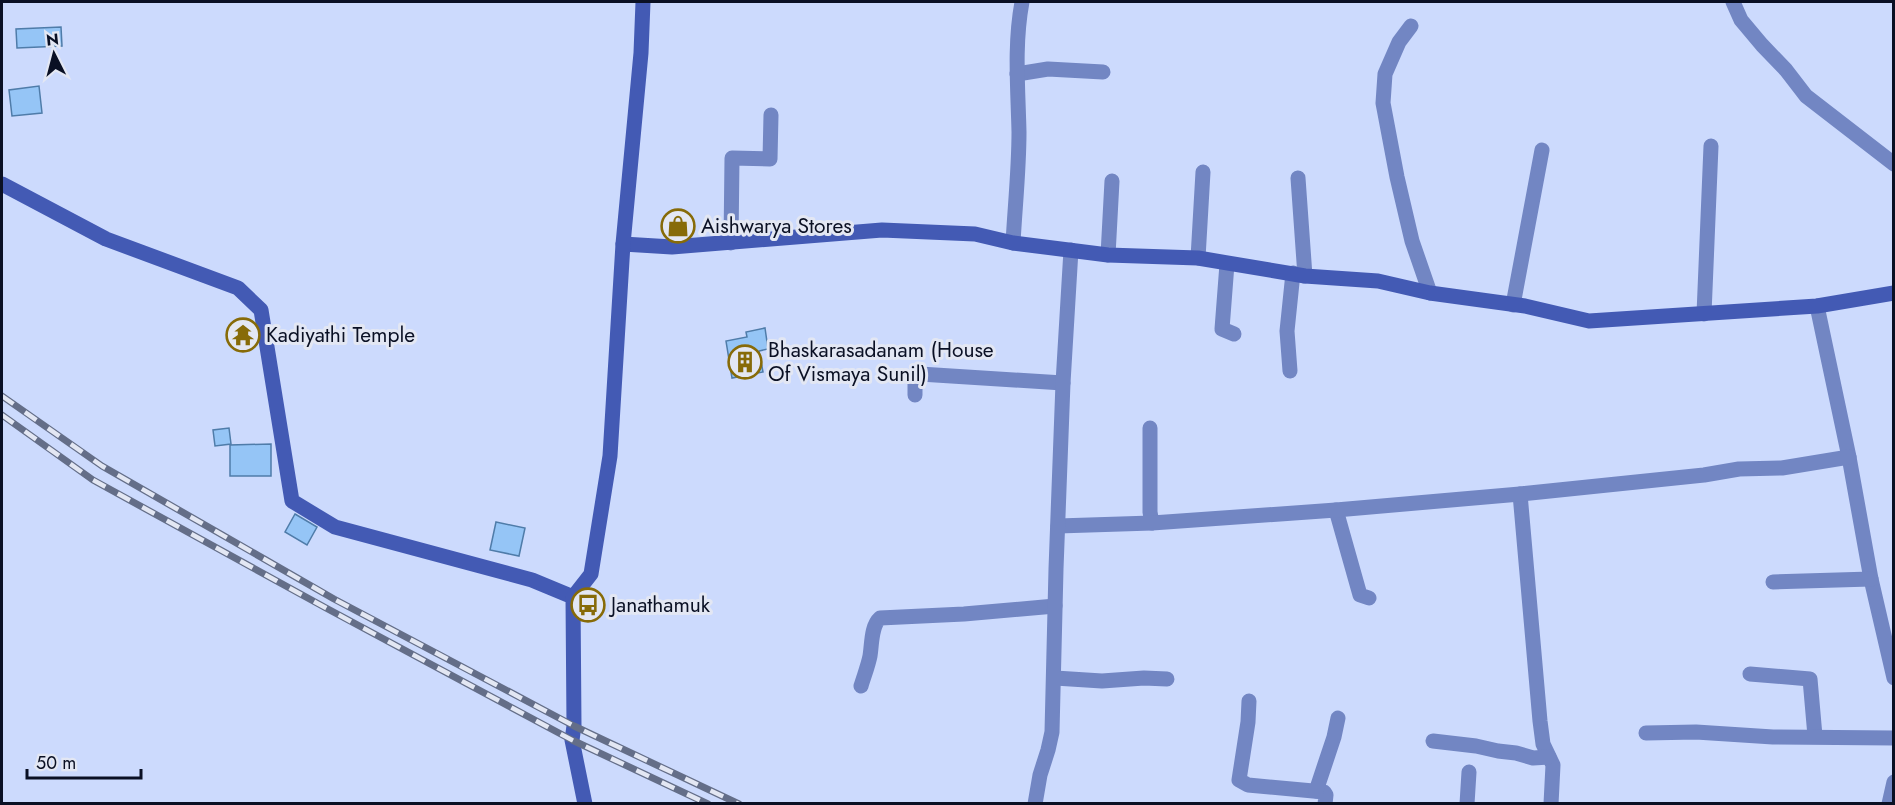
<svg xmlns="http://www.w3.org/2000/svg" width="1895" height="805" viewBox="0 0 1895 805" font-family="Jost,sans-serif">
<rect width="100%" height="100%" fill="#ccdafd"/>
<g fill="#95c5f6" stroke="#4f7ca9" stroke-width="1.5">
<polygon points="61,27 62,46 17,48 16,29"/>
<polygon points="39,86 42,113 12,116 9,90"/>
<polygon points="686,217 686,234 669,234 669,218"/>
<polygon points="765,328 768,349 759,351 763,372 732,378 726,341 747,337 746,332"/>
<polygon points="229,428 231,444 215,446 213,430"/>
<polygon points="271,444 271,476 230,476 230,445"/>
<polygon points="295,514 317,527 307,545 285,532"/>
<polygon points="496,522 525,528 519,556 490,550"/>
</g>
<g fill="none" stroke-linecap="round" stroke-linejoin="round">
<g stroke="#7286c3" stroke-width="15">
<polyline points="1733,2 1741,20 1762,45 1786,70 1806,96 1894,164"/>
<polyline points="1411,26 1399,42 1385,74 1383,103 1397,177 1412,241 1430,293"/>
<polyline points="1017,74 1048,69 1103,72"/>
<polyline points="1298,178 1305,276"/>
<polyline points="731,243 732,158 770,159 771,115"/>
<path d="M1013,243C1015,206 1019,169 1019,132C1018,88 1014,45 1022,2"/>
<polyline points="1108,255 1112,181"/>
<polyline points="1198,258 1203,172"/>
<polyline points="1227,264 1222,329 1234,334"/>
<polyline points="1513,305 1542,150"/>
<polyline points="1817,306 1849,457 1871,579 1894,678"/>
<polyline points="1704,314 1711,146"/>
<polyline points="1290,371 1287,331 1293,273"/>
<polyline points="915,395 915,377 920,374 1063,383"/>
<polyline points="1150,428 1150,512 1152,523"/>
<polyline points="1520,494 1540,721 1543,744 1553,765 1551,804"/>
<polyline points="1336,510 1360,595 1369,598"/>
<polyline points="1058,526 1152,523 1336,510 1520,494 1704,475 1739,469 1782,468 1849,457"/>
<polyline points="1773,582 1871,579"/>
<polyline points="1750,674 1810,679 1815,736"/>
<polyline points="1055,678 1102,681 1144,678 1167,679"/>
<path d="M861,686C864,676 868,666 870,656C872,644 871,626 880,618L964,614L1055,606"/>
<polyline points="1249,701 1248,722 1239,780 1248,785 1324,792 1326,795 1325,804"/>
<polyline points="1646,733 1696,732 1773,737 1894,738"/>
<polyline points="1433,741 1476,746 1498,751 1516,753 1533,758 1549,757"/>
<polyline points="1316,791 1334,737 1338,718"/>
<polyline points="1035,804 1040,775 1048,750 1052,732 1056,569 1063,383 1071,250"/>
<polyline points="1467,804 1469,772"/>
<polyline points="1889,804 1894,782"/>
</g>
<g stroke="#435ab4" stroke-width="15">
<polyline points="2,184 106,239 238,288 261,310 292,501 335,527 532,580 573,597 574,726 572,740 585,804"/>
<polyline points="623,244 672,247 882,230 975,234 1013,243 1108,255 1198,258 1305,276 1378,281 1430,293 1525,306 1589,321 1817,306 1894,293"/>
<polyline points="573,597 591,574 610,456 623,244 641,53 643,2"/>
</g>
<defs>
<g id="rail">
<polyline points="2,396 102,466 334,599 574,726 739,804"/>
<polyline points="2,415 93,480 326,608 572,740 708,804"/>
</g>
</defs>
<use href="#rail" stroke="#646e88" stroke-width="7"/>
<use href="#rail" stroke="#e3e7f3" stroke-width="4.5" stroke-dasharray="14" stroke-linecap="butt"/>
</g>
<defs>
<symbol id="shop-ring" viewBox="-11 -11 22 22"><circle r="9.5" fill="#e3e7f3" stroke="#876b08" stroke-width="1.5"/><path d="M-5-2.5h2.3a2.7 3.5 0 0 1 5.4 0H5L5.5 6h-11ZM-1.5-2.5h3a1.5 2.3 0 0 0-3 0Z" fill="#876b08"/></symbol>
<symbol id="temple-ring" viewBox="-11 -11 22 22"><circle r="9.5" fill="#e3e7f3" stroke="#876b08" stroke-width="1.5"/><path d="M0-6L5-2H3V0L6.5 2.5H4V6H1.5V3h-3V6H-4V2.5H-6.5L-3 0V-2H-5Z" fill="#876b08"/></symbol>
<symbol id="building-ring" viewBox="-11 -11 22 22"><circle r="9.5" fill="#e3e7f3" stroke="#876b08" stroke-width="1.5"/><path d="M-4-6H4V6H1V3H-1V6H-4ZM-2.5-4.3h1.7v1.8h-1.7ZM.8-4.3h1.7v1.8H.8ZM-2.5-1h1.7V.8h-1.7ZM.8-1h1.7V.8H.8Z" fill="#876b08"/></symbol>
<symbol id="bus-ring" viewBox="-11 -11 22 22"><circle r="9.5" fill="#e3e7f3" stroke="#876b08" stroke-width="1.5"/><path d="M-5-6H5V4H4V6H2V4H-2V6H-4V4H-5ZM-3.5-4V0h7V-4ZM-3.5 1.2v1.5H-2V1.2ZM2 1.2v1.5H3.5V1.2Z" fill="#876b08"/></symbol>
</defs>
<g fill-rule="evenodd">
<use href="#shop-ring" x="659" y="207" width="38" height="38"/>
<use href="#temple-ring" x="224" y="316" width="38" height="38"/>
<use href="#building-ring" x="726" y="343" width="38" height="38"/>
<use href="#bus-ring" x="569" y="586" width="38" height="38"/>
</g>
<g text-anchor="middle" stroke-width="6" stroke-linejoin="round" paint-order="stroke">
<g font-size="21" fill="#0a1024" stroke="#e3e7f3" text-anchor="start">
<text x="701" y="233">Aishwarya Stores</text>
<text x="266" y="342">Kadiyathi Temple</text>
<text x="768" y="357">Bhaskarasadanam (House<tspan x="768" dy="24">Of Vismaya Sunil)</tspan></text>
<text x="611" y="612">Janathamuk</text>
</g>
</g>
<rect width="1895" height="805" fill="none" stroke="#0a1024" stroke-width="6"/>
<g transform="translate(54 54) rotate(354)" stroke="#e3e7f3" stroke-width="4.5" paint-order="stroke">
<path d="M0-4.5L10 22L0 15L-10 22Z" fill="#0a1024"/>
<text y="-9" font-size="16" font-weight="bold" text-anchor="middle" fill="#0a1024">N</text>
</g>
<path d="M27 769v9h114v-9" fill="none" stroke="#0a1024" stroke-width="3"/>
<text x="36" y="769" font-size="18" fill="#0a1024" stroke="#e3e7f3" stroke-width="4.5" paint-order="stroke">50 m</text>
</svg>
